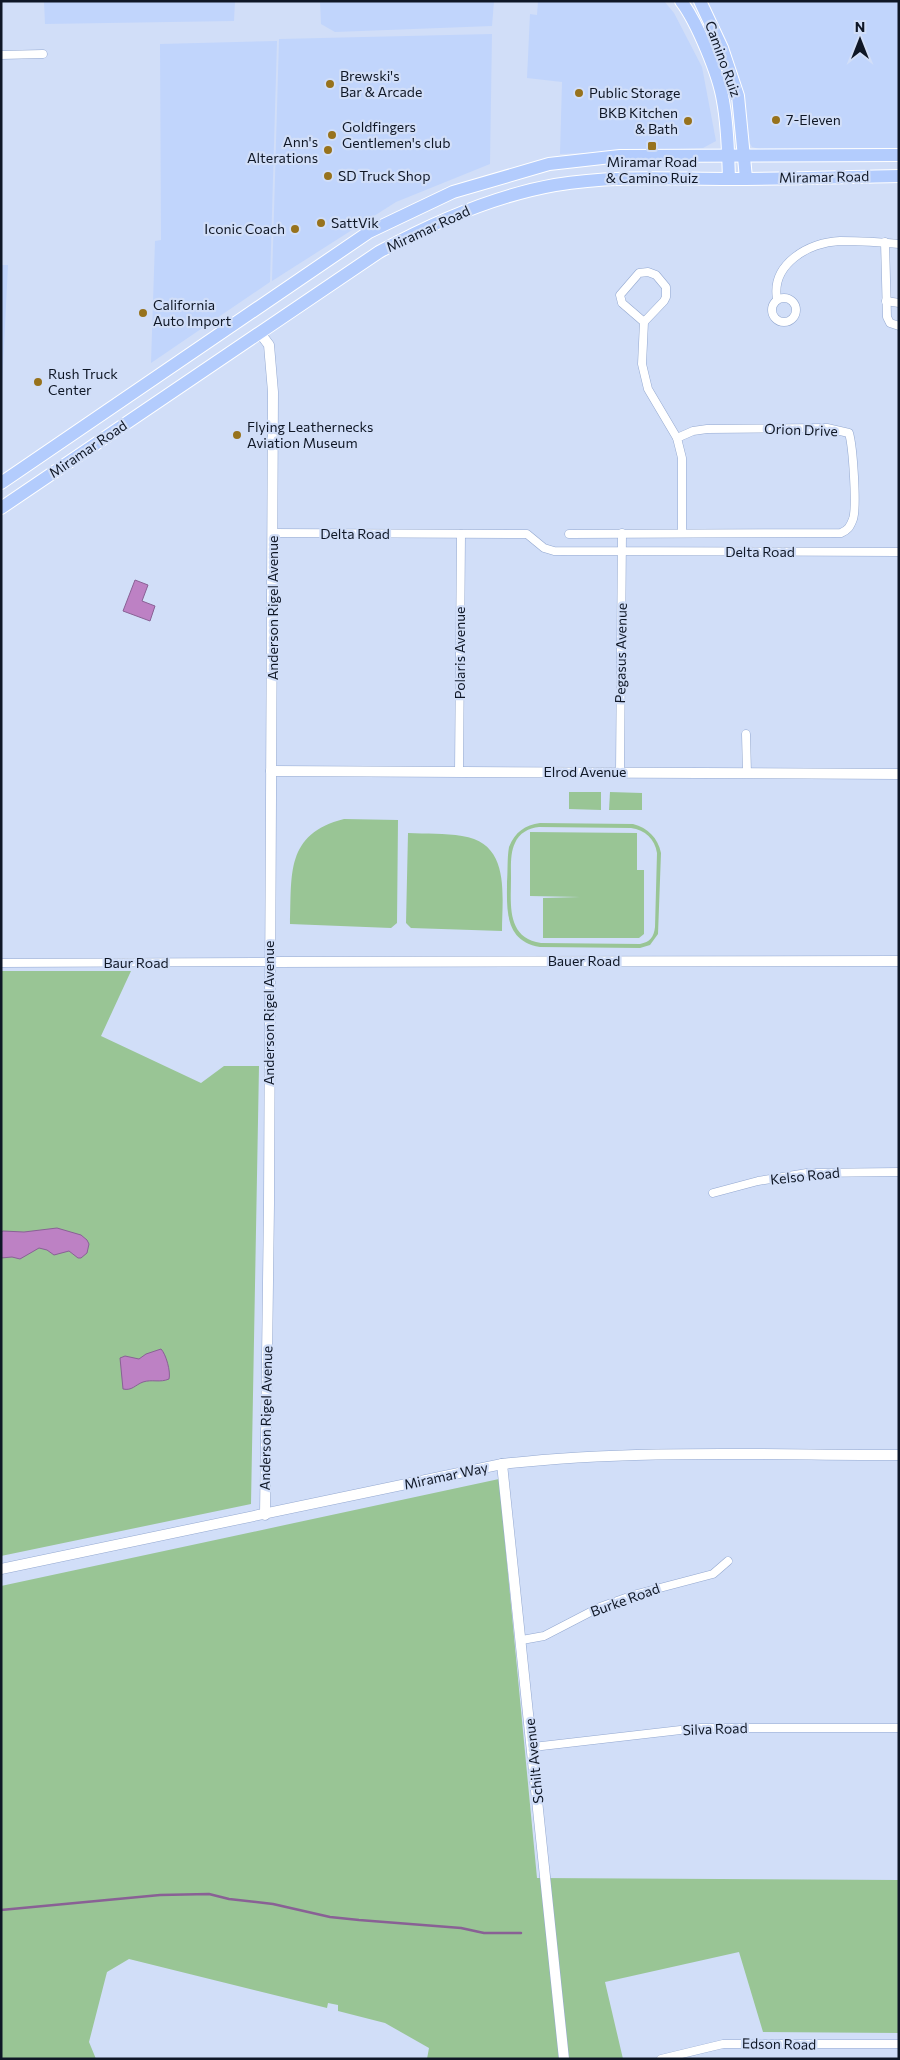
<svg xmlns="http://www.w3.org/2000/svg" width="900" height="2060" viewBox="0 0 900 2060" font-family="Commissioner,sans-serif">
<rect width="100%" height="100%" fill="#d1def8"/>
<g fill="#c1d5fc">
<polygon points="44,1 235,1 234,21 45,24"/>
<polygon points="320,1 494,1 492,26 335,32 321,24"/>
<polygon points="538,1 664,1 674,13 702,67 716,141 703,148 560,154 562,82 527,78 530,14 537,15"/>
<polygon points="704,1 899,1 899,148 759,149 752,147 749,142"/>
<polygon points="492,34 490,164 396,202 272,281 279,39"/>
<polygon points="277,41 270,282 151,363 155,241 161,240 160,44"/>
<polygon points="1,265 8,265 1,407"/>
</g>
<g fill="#99c595" fill-rule="evenodd">
<polygon points="569,792 601,792 601,810 569,809"/>
<polygon points="610,792 642,793 642,810 609,810"/>
<path d="M344,819L398,820L397,923L391,928L290,924C292,874 285,834 344,819Z"/>
<path d="M540,823L633,824C648,828 658,838 661,853L658,934L650,945L640,948L540,947C504,941 507,909 507,882C508,870 507,858 509,847C515,832 525,825 540,823ZM539,827L631,828C645,830 655,839 657,853L655,927C654,937 650,942 640,944L541,943C506,938 511,904 511,878C511,867 510,853 515,843C519,833 529,828 539,827Z"/>
<polygon points="530,832 637,833 637,870 644,870 644,934 639,938 543,938 543,898 580,897 530,896"/>
<path d="M408,833C426,834 445,833 462,836C511,843 502,895 502,931L411,928L406,923Z"/>
<polygon points="1,971 131,971 101,1036 201,1083 224,1066 259,1066 251,1504 1,1556"/>
<polygon points="499,1479 537,1878 899,1880 899,2033 763,2032 739,1952 605,1982 623,2059 427,2059 429,2048 385,2023 338,2011 338,2005 328,2003 327,2008 129,1959 107,1972 89,2042 96,2059 1,2059 1,1586"/>
</g>
<g fill="#bd81c4" stroke="#896195">
<polygon points="135,580 148,585 142,601 155,606 150,621 123,611"/>
<polygon points="57,1228 81,1235 87,1240 89,1244 87,1253 81,1258 78,1258 69,1251 54,1255 47,1250 39,1248 20,1259 12,1257 1,1258 1,1232 3,1231 24,1232"/>
<path d="M161,1349C166,1354 171,1372 169,1379C160,1383 152,1379 143,1382C135,1385 132,1391 123,1389L120,1358L125,1356L139,1359L146,1354Z"/>
</g>
<g fill="none" stroke-linecap="round" stroke-linejoin="round">
<polyline stroke="#896195" stroke-width="2.5" points="1,1910 160,1895 209,1894 229,1899 273,1904 330,1917 359,1920 461,1928 484,1933 521,1933"/>
<defs>
<g id="minor">
<polyline points="1,55 43,54"/>
<polyline points="885,242 887,317 890,323 899,326"/>
<circle cx="784" cy="310" r="12"/>
<path d="M777,299C771,264 809,242 840,241C859,241 880,242 899,244"/>
<polyline points="886,301 899,303"/>
<polyline points="644,322 622,303 620,295 639,273 648,272 656,275 666,287 666,297 664,301 644,322 642,364 648,389 677,438 682,458 682,533"/>
<polyline points="273,533 527,534 544,548 554,551 899,552"/>
<path d="M569,534L841,533C848,530 850,527 853,519C857,507 853,447 849,433L827,428L707,429L693,431L677,438"/>
<polyline points="746,734 747,773"/>
<polyline points="459,772 461,534"/>
<polyline points="620,772 622,533"/>
<polyline points="1,963 270,962"/>
<polyline points="713,1193 758,1181 807,1173 899,1172"/>
<polyline points="522,1640 544,1636 600,1607 637,1594 713,1574 728,1561"/>
<polyline points="533,1747 698,1728 899,1728"/>
<polyline points="661,2059 723,2044 899,2044"/>
</g>
<g id="tertiary">
<polyline points="260,333 269,345 273,392 269,1204 265,1515"/>
<polyline points="271,771 899,774"/>
<polyline points="270,962 899,961"/>
<polyline points="502,1464 564,2059"/>
<path d="M1,1569L502,1464C633,1449 767,1455 899,1455"/>
</g>
<g id="primary">
<path d="M681,1C697,22 719,75 723,101C728,127 728,153 729,179"/>
<polyline points="700,1 722,48 738,96 746,178"/>
<polyline points="1,483 369,232 453,192 549,164 620,156 899,155"/>
<path d="M1,508L379,252C434,222 493,196 555,185C613,175 670,179 729,179C785,179 842,177 899,176"/>
</g>
</defs>
<use href="#minor" stroke="#93a8d0" stroke-width="9"/>
<use href="#tertiary" stroke="#93a8d0" stroke-width="11"/>
<use href="#primary" stroke="#fff" stroke-width="14"/>
<use href="#minor" stroke="#fff" stroke-width="8"/>
<use href="#tertiary" stroke="#fff" stroke-width="10"/>
<use href="#primary" stroke="#b3ccfd" stroke-width="12"/>
</g>
<g fill="#97721c" stroke="#d1def8" stroke-width="2">
<circle cx="330" cy="84" r="5"/>
<circle cx="579" cy="93" r="5"/>
<circle cx="776" cy="120" r="5"/>
<circle cx="688" cy="121" r="5"/>
<circle cx="332" cy="135" r="5"/>
<rect x="647" y="141" width="10" height="10" rx="2.5"/>
<circle cx="328" cy="150" r="5"/>
<circle cx="328" cy="176" r="5"/>
<circle cx="321" cy="223" r="5"/>
<circle cx="295" cy="229" r="5"/>
<circle cx="143" cy="313" r="5"/>
<circle cx="38" cy="382" r="5"/>
<circle cx="237" cy="435" r="5"/>
</g>
<g text-anchor="middle" stroke-width="4.5" stroke-linejoin="round" paint-order="stroke">
<g font-size="14" fill="#0f1726" stroke="#d1def8">
<text transform="translate(723 59) rotate(70)" y="5">Camino Ruiz</text>
<text transform="translate(824 177) rotate(-1)" y="5">Miramar Road</text>
<text transform="translate(428 229) rotate(-25)" y="5">Miramar Road</text>
<text transform="translate(801 430) rotate(2)" y="5">Orion Drive</text>
<text transform="translate(88 449) rotate(-34)" y="5">Miramar Road</text>
<text x="355" y="539">Delta Road</text>
<text x="760" y="557">Delta Road</text>
<text transform="translate(273 608) rotate(-90)" y="5">Anderson Rigel Avenue</text>
<text transform="translate(460 653) rotate(-90)" y="5">Polaris Avenue</text>
<text transform="translate(621 653) rotate(-89)" y="5">Pegasus Avenue</text>
<text x="585" y="777">Elrod Avenue</text>
<text x="584" y="966">Bauer Road</text>
<text x="136" y="968">Baur Road</text>
<text transform="translate(269 1013) rotate(-90)" y="5">Anderson Rigel Avenue</text>
<text transform="translate(805 1176) rotate(-6)" y="5">Kelso Road</text>
<text transform="translate(266 1418) rotate(-89)" y="5">Anderson Rigel Avenue</text>
<text transform="translate(446 1476) rotate(-12)" y="5">Miramar Way</text>
<text transform="translate(625 1600) rotate(-20)" y="5">Burke Road</text>
<text transform="translate(715 1729) rotate(-2)" y="5">Silva Road</text>
<text transform="translate(534 1761) rotate(-96)" y="5">Schilt Avenue</text>
<text transform="translate(779 2044) rotate(1)" y="5">Edson Road</text>
</g>
<g font-size="14" fill="#0f1726" stroke="#d1def8" text-anchor="start">
<text x="340" y="81">Brewski's<tspan x="340" dy="16">Bar &amp; Arcade</tspan></text>
<text x="589" y="98">Public Storage</text>
<text x="678" y="118" text-anchor="end">BKB Kitchen<tspan x="678" dy="16">&amp; Bath</tspan></text>
<text x="786" y="125">7-Eleven</text>
<text x="342" y="132">Goldfingers<tspan x="342" dy="16">Gentlemen's club</tspan></text>
<text x="318" y="147" text-anchor="end">Ann's<tspan x="318" dy="16">Alterations</tspan></text>
<text x="652" y="167" text-anchor="middle">Miramar Road<tspan x="652" dy="16">&amp; Camino Ruiz</tspan></text>
<text x="338" y="181">SD Truck Shop</text>
<text x="331" y="228">SattVik</text>
<text x="285" y="234" text-anchor="end">Iconic Coach</text>
<text x="153" y="310">California<tspan x="153" dy="16">Auto Import</tspan></text>
<text x="48" y="379">Rush Truck<tspan x="48" dy="16">Center</tspan></text>
<text x="247" y="432">Flying Leathernecks<tspan x="247" dy="16">Aviation Museum</tspan></text>
</g>
</g>
<rect width="900" height="2060" fill="none" stroke="#0f1726" stroke-width="5"/>
<g transform="translate(860 40)" stroke="#d1def8" stroke-width="4" paint-order="stroke">
<path d="M0-4L9 19L0 12L-9 19Z" fill="#0f1726"/>
<text y="-8" font-size="14" font-weight="bold" text-anchor="middle" fill="#0f1726">N</text>
</g>
</svg>
